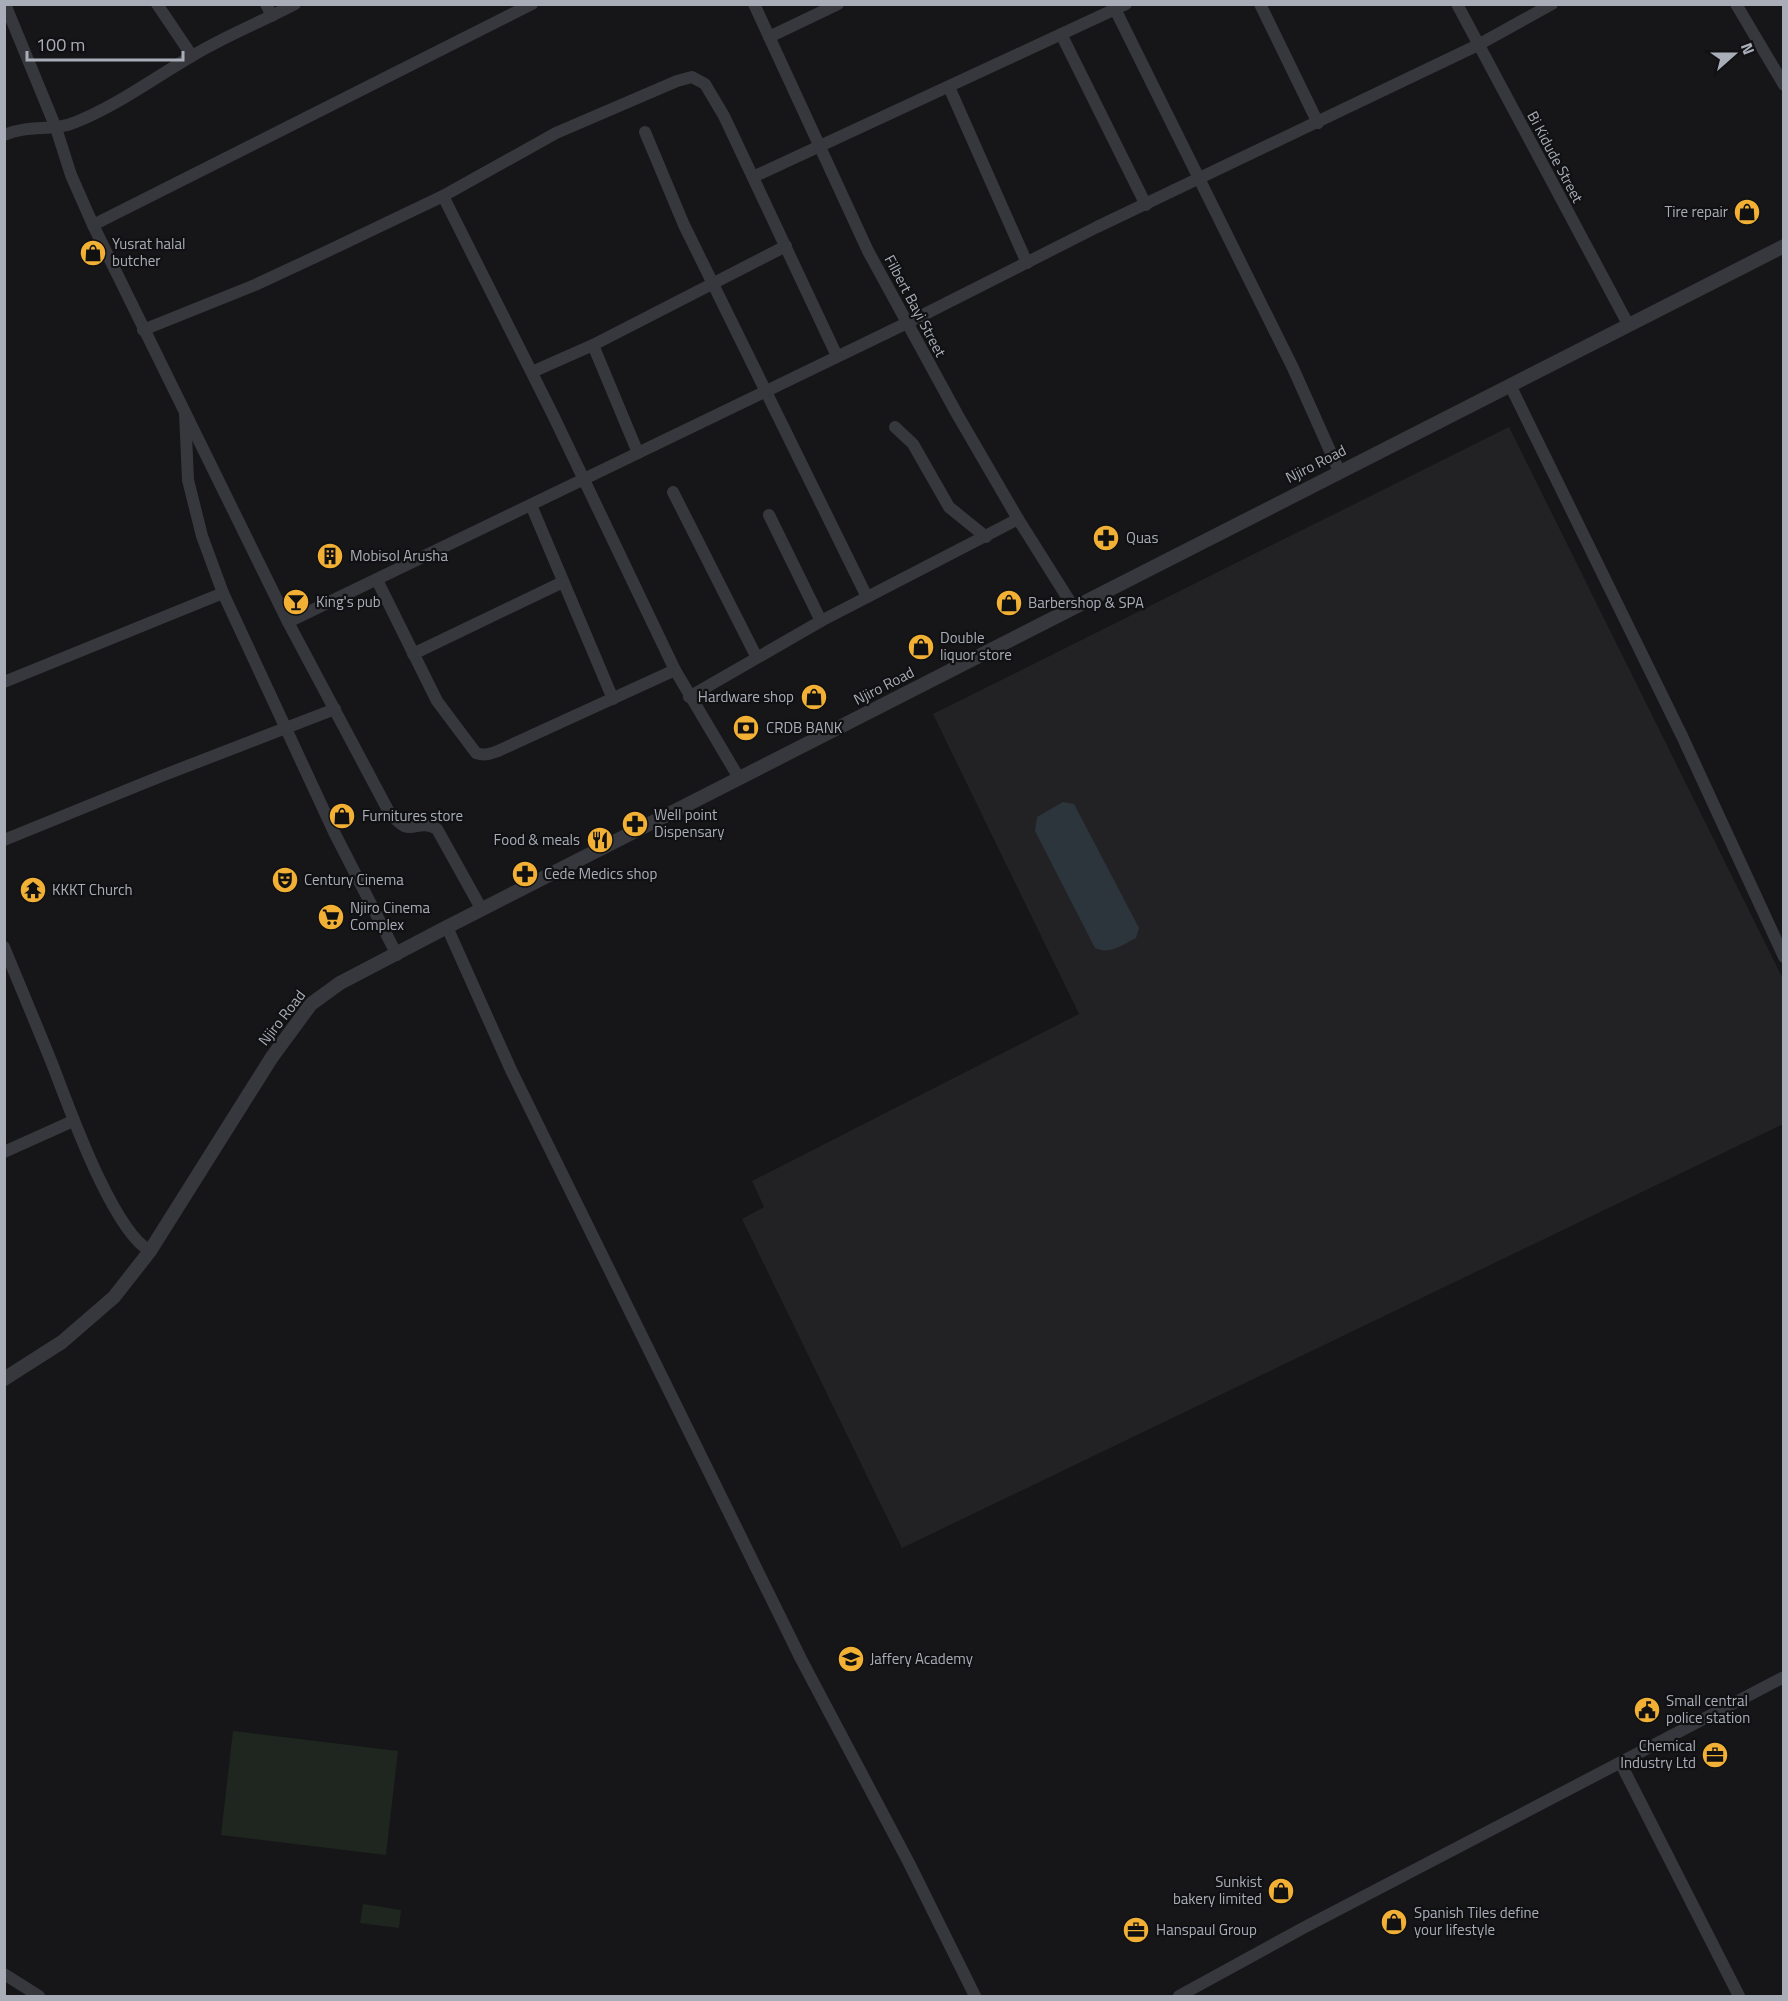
<svg xmlns="http://www.w3.org/2000/svg" width="1788" height="2001" viewBox="0 0 1788 2001" font-family="'Titillium Web',sans-serif">
<rect width="100%" height="100%" fill="#161618"/>
<polygon fill="#222225" points="1509,427 1783,979 1783,1124 902,1548 742,1219 764,1207 752,1181 1079,1014 933,714"/>
<g fill="#1e261f">
<polygon points="233,1731 398,1751 386,1855 221,1835"/>
<polygon points="363,1904 401,1910 399,1928 360,1923"/>
</g>
<path fill="#2c353c" d="M1063,802L1074,804L1139,928L1136,938C1122,945 1110,955 1095,948L1035,831L1037,817Z"/>
<g fill="none" stroke-linecap="round" stroke-linejoin="round">
<g stroke="#37383d" stroke-width="12">
<path d="M5,4L56,128L71,175L93,225L288,622L388,810C412,843 414,816 437,829L482,910"/>
<polyline points="157,4 192,56"/>
<polyline points="266,4 272,16"/>
<polyline points="754,4 868,251 957,414 1018,519 1074,608"/>
<polyline points="1260,4 1318,123"/>
<polyline points="1457,4 1628,324"/>
<polyline points="1736,4 1784,85"/>
<polyline points="1115,9 1293,368 1339,471"/>
<polyline points="1061,34 1146,205"/>
<polyline points="769,37 838,4"/>
<polyline points="949,87 1027,263"/>
<polyline points="645,132 684,225 867,597"/>
<path d="M4,135C30,124 53,132 76,122C118,105 154,78 192,56C225,36 261,22 295,4"/>
<polyline points="753,177 1126,4"/>
<polyline points="443,196 553,415 675,670 739,778"/>
<polyline points="93,225 532,4"/>
<polyline points="143,330 255,285 330,250 443,196 556,133 677,81 692,77 705,84 724,116 837,356"/>
<polyline points="593,345 638,453"/>
<polyline points="532,372 593,345 786,246"/>
<polyline points="1510,385 1682,736 1784,957"/>
<polyline points="185,413 188,480 202,536 223,593 334,832 397,955"/>
<polyline points="895,427 913,444 949,507 986,537"/>
<polyline points="673,492 756,656"/>
<polyline points="531,505 613,699"/>
<polyline points="769,515 821,621"/>
<path d="M377,580L437,701L476,753C485,756 489,754 498,751L675,670"/>
<polyline points="288,622 907,323 1097,227 1478,45 1552,4"/>
<polyline points="413,654 563,582"/>
<polyline points="4,682 223,593"/>
<polyline points="689,697 821,621 1018,519"/>
<polyline points="4,840 159,777 335,709"/>
<polyline points="447,927 511,1070 801,1659 909,1863 975,1996"/>
<path d="M4,947C20,986 37,1026 53,1066C69,1107 112,1230 150,1251"/>
<polyline points="4,1152 73,1121"/>
<polyline points="1621,1764 1739,1996"/>
<polyline points="4,1974 39,1996"/>
<polyline points="1179,1996 1305,1927 1784,1677"/>
</g>
<polyline stroke="#37383d" stroke-width="14" points="4,1379 62,1342 114,1297 150,1251 272,1057 311,1004 340,983 447,927 1784,246"/>
</g>
<defs>
<symbol id="shop-disc" viewBox="-11 -11 22 22"><circle r="9.5" fill="#f2b134" stroke="#111113"/><path d="M-5-2.5h2.3a2.7 3.5 0 0 1 5.4 0H5L5.5 6h-11ZM-1.5-2.5h3a1.5 2.3 0 0 0-3 0Z" fill="#111"/></symbol>
<symbol id="pharmacy-disc" viewBox="-11 -11 22 22"><circle r="9.5" fill="#f2b134" stroke="#111113"/><path d="M-2-6h4v4h4v4h-4v4h-4v-4h-4v-4h4Z" fill="#111"/></symbol>
<symbol id="building-disc" viewBox="-11 -11 22 22"><circle r="9.5" fill="#f2b134" stroke="#111113"/><path d="M-4-6H4V6H1V3H-1V6H-4ZM-2.5-4.3h1.7v1.8h-1.7ZM.8-4.3h1.7v1.8H.8ZM-2.5-1h1.7V.8h-1.7ZM.8-1h1.7V.8H.8Z" fill="#111"/></symbol>
<symbol id="bar-disc" viewBox="-11 -11 22 22"><circle r="9.5" fill="#f2b134" stroke="#111113"/><path d="M-6-5H6L.8 .8V4.5H3.5V6h-7V4.5H-.8V.8Z" fill="#111"/></symbol>
<symbol id="bank-disc" viewBox="-11 -11 22 22"><circle r="9.5" fill="#f2b134" stroke="#111113"/><path d="M-6-4H6V4H-6ZM0-2.3a2.3 2.3 0 1 0 0 4.6a2.3 2.3 0 1 0 0-4.6Z" fill="#111"/></symbol>
<symbol id="restaurant-disc" viewBox="-11 -11 22 22"><circle r="9.5" fill="#f2b134" stroke="#111113"/><path d="M-5-6h1v4h1v-4h1v4h1v-4h1v5L-1.5 .5V6h-2V.5L-5-1ZM5-6V6H3V1.5H1.5Q1.5-4 5-6Z" fill="#111"/></symbol>
<symbol id="theatre-disc" viewBox="-11 -11 22 22"><circle r="9.5" fill="#f2b134" stroke="#111113"/><path d="M-5-5.5Q0-4 5-5.5V0Q5 5 0 6Q-5 5-5 0ZM-3.3-2.5H-1v1.5H-3.3ZM1-2.5H3.3v1.5H1ZM-2.8 1Q0 5.5 2.8 1Z" fill="#111"/></symbol>
<symbol id="temple-disc" viewBox="-11 -11 22 22"><circle r="9.5" fill="#f2b134" stroke="#111113"/><path d="M0-6L5-2H3V0L6.5 2.5H4V6H1.5V3h-3V6H-4V2.5H-6.5L-3 0V-2H-5Z" fill="#111"/></symbol>
<symbol id="supermarket-disc" viewBox="-11 -11 22 22"><circle r="9.5" fill="#f2b134" stroke="#111113"/><path d="M-6-5.5h2.5l.6 2H6L4.5 2H-2.5L-4.4-4H-6ZM-1.5 3.2a1.3 1.3 0 1 0 .1 0ZM3 3.2a1.3 1.3 0 1 0 .1 0Z" fill="#111"/></symbol>
<symbol id="school-disc" viewBox="-11 -11 22 22"><circle r="9.5" fill="#f2b134" stroke="#111113"/><path d="M0-5L7-2L0 1L-7-2ZM-4 1L0 2.5L4 1V4Q0 6-4 4Z" fill="#111"/></symbol>
<symbol id="civic-disc" viewBox="-11 -11 22 22"><circle r="9.5" fill="#f2b134" stroke="#111113"/><path d="M-.6-6.5H3V-4.5H.6V-3L4-1V1h2V6H-6V1h2V-1L-.6-3ZM-1.2 2.5V6h2.4V2.5Z" fill="#111"/></symbol>
<symbol id="office-disc" viewBox="-11 -11 22 22"><circle r="9.5" fill="#f2b134" stroke="#111113"/><path d="M-6-3h4V-5.5h4V-3h4V5H-6ZM-1-4.5V-3h2v-1.5ZM-6 0V1H6V0Z" fill="#111"/></symbol>
</defs>
<g fill-rule="evenodd">
<use href="#shop-disc" x="1732" y="197" width="30" height="30"/>
<use href="#shop-disc" x="78" y="238" width="30" height="30"/>
<use href="#pharmacy-disc" x="1091" y="523" width="30" height="30"/>
<use href="#building-disc" x="315" y="541" width="30" height="30"/>
<use href="#bar-disc" x="281" y="587" width="30" height="30"/>
<use href="#shop-disc" x="994" y="588" width="30" height="30"/>
<use href="#shop-disc" x="906" y="632" width="30" height="30"/>
<use href="#shop-disc" x="799" y="682" width="30" height="30"/>
<use href="#bank-disc" x="731" y="713" width="30" height="30"/>
<use href="#shop-disc" x="327" y="801" width="30" height="30"/>
<use href="#pharmacy-disc" x="620" y="809" width="30" height="30"/>
<use href="#restaurant-disc" x="585" y="825" width="30" height="30"/>
<use href="#pharmacy-disc" x="510" y="859" width="30" height="30"/>
<use href="#theatre-disc" x="270" y="865" width="30" height="30"/>
<use href="#temple-disc" x="18" y="875" width="30" height="30"/>
<use href="#supermarket-disc" x="316" y="902" width="30" height="30"/>
<use href="#school-disc" x="836" y="1644" width="30" height="30"/>
<use href="#civic-disc" x="1632" y="1695" width="30" height="30"/>
<use href="#office-disc" x="1700" y="1740" width="30" height="30"/>
<use href="#shop-disc" x="1266" y="1876" width="30" height="30"/>
<use href="#shop-disc" x="1379" y="1907" width="30" height="30"/>
<use href="#office-disc" x="1121" y="1915" width="30" height="30"/>
</g>
<g text-anchor="middle" stroke-width="4.5" stroke-linejoin="round" paint-order="stroke">
<g font-size="15" fill="#a8adb8" stroke="#111113">
<text transform="translate(1555 157) rotate(62)" y="5">Bi Kidude Street</text>
<text transform="translate(915 306) rotate(62)" y="5">Filbert Bayi Street</text>
<text transform="translate(1316 464) rotate(-27)" y="5">Njiro Road</text>
<text transform="translate(884 686) rotate(-27)" y="5">Njiro Road</text>
<text transform="translate(282 1018) rotate(-52)" y="5">Njiro Road</text>
</g>
<g font-size="15" fill="#a8adb8" stroke="#111113" text-anchor="start">
<text x="1728" y="217" text-anchor="end">Tire repair</text>
<text x="112" y="249">Yusrat halal<tspan x="112" dy="17">butcher</tspan></text>
<text x="1126" y="543">Quas</text>
<text x="350" y="561">Mobisol Arusha</text>
<text x="316" y="607">King's pub</text>
<text x="1028" y="608">Barbershop &amp; SPA</text>
<text x="940" y="643">Double<tspan x="940" dy="17">liquor store</tspan></text>
<text x="794" y="702" text-anchor="end">Hardware shop</text>
<text x="766" y="733">CRDB BANK</text>
<text x="654" y="820">Well point<tspan x="654" dy="17">Dispensary</tspan></text>
<text x="362" y="821">Furnitures store</text>
<text x="580" y="845" text-anchor="end">Food &amp; meals</text>
<text x="544" y="879">Cede Medics shop</text>
<text x="304" y="885">Century Cinema</text>
<text x="52" y="895">KKKT Church</text>
<text x="350" y="913">Njiro Cinema<tspan x="350" dy="17">Complex</tspan></text>
<text x="870" y="1664">Jaffery Academy</text>
<text x="1666" y="1706">Small central<tspan x="1666" dy="17">police station</tspan></text>
<text x="1696" y="1751" text-anchor="end">Chemical<tspan x="1696" dy="17">Industry Ltd</tspan></text>
<text x="1262" y="1887" text-anchor="end">Sunkist<tspan x="1262" dy="17">bakery limited</tspan></text>
<text x="1414" y="1918">Spanish Tiles define<tspan x="1414" dy="17">your lifestyle</tspan></text>
<text x="1156" y="1935">Hanspaul Group</text>
</g>
</g>
<rect width="1788" height="2001" fill="none" stroke="#a8adb8" stroke-width="12"/>
<g transform="translate(1734 54) rotate(69)" stroke="#111113" stroke-width="4.5" paint-order="stroke">
<path d="M0-4.5L10 22L0 15L-10 22Z" fill="#a8adb8"/>
<text y="-9" font-size="16" font-weight="bold" text-anchor="middle" fill="#a8adb8">N</text>
</g>
<path d="M27 51v9h156v-9" fill="none" stroke="#a8adb8" stroke-width="3"/>
<text x="36" y="51" font-size="18" fill="#a8adb8" stroke="#111113" stroke-width="4.5" paint-order="stroke">100 m</text>
</svg>
